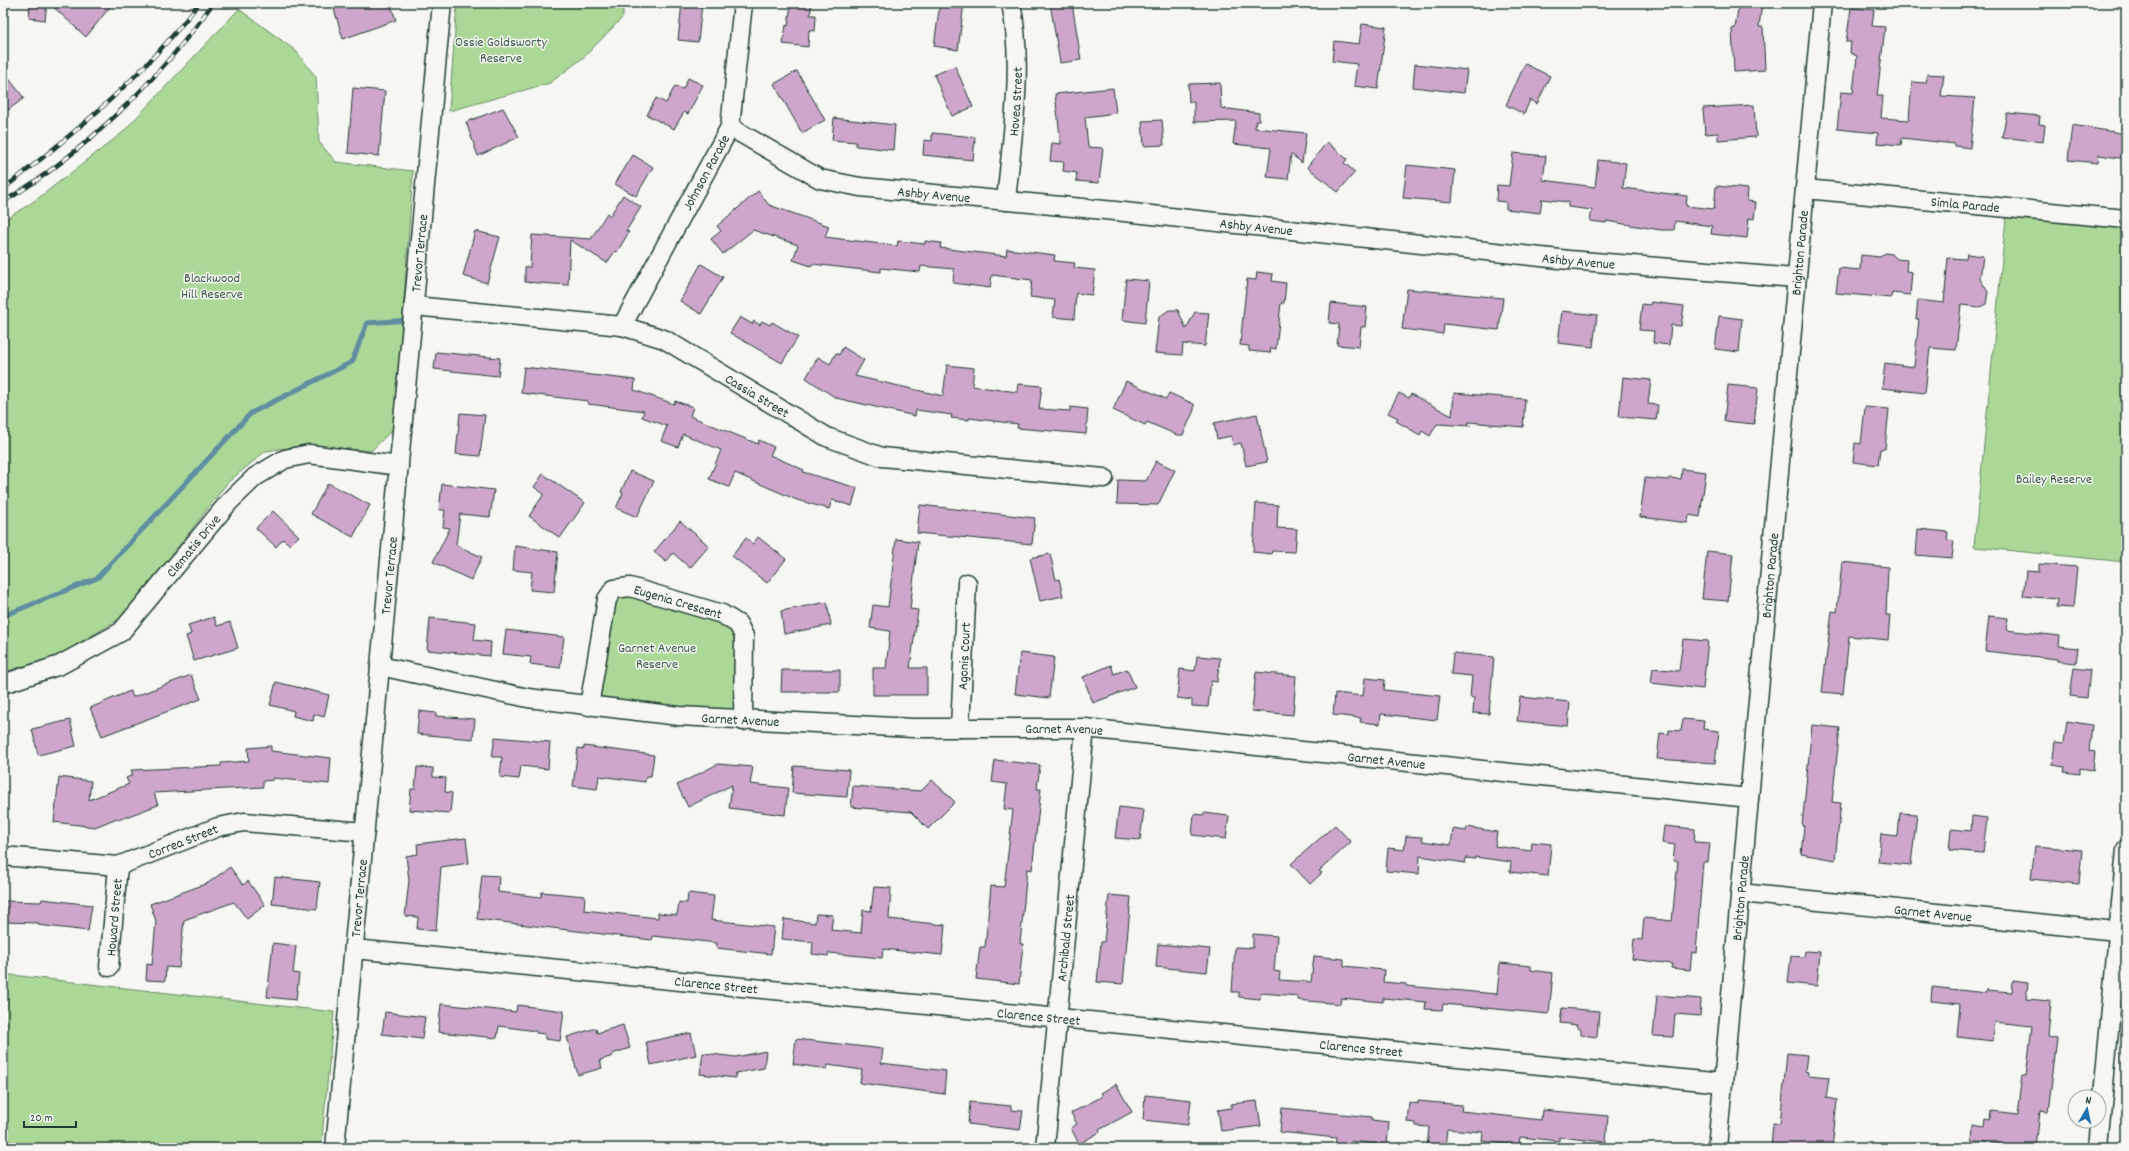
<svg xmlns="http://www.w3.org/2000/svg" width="2129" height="1151" viewBox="0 0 2129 1151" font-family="Dekko,sans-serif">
<rect width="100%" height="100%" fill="#f6f6f2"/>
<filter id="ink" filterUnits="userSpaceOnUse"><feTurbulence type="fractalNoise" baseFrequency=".025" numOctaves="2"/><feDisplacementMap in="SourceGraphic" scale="8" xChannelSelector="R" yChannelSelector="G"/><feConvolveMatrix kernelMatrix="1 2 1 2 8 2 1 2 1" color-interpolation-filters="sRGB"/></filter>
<g filter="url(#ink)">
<g fill="#acd897" stroke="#668a66">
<polygon points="457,3 623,3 623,17 584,57 550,83 449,111"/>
<polygon points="239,9 296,51 316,77 319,142 336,162 413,171 395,427 371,451 307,445 266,451 228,482 126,615 56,657 3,672 3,221 36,200 122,133"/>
<polygon points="2007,208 2126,219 2126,562 1974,547"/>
<polygon points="629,592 718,619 734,628 740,640 738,715 594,701 612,603"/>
<polygon points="3,974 334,1012 321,1148 3,1148"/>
</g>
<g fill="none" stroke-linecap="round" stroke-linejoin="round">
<polyline stroke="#608da1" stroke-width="5" points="3,616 97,578 251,413 352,362 367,323 409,320"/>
</g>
<g fill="#cea6cc" stroke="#1f3d34">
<polygon points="30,3 47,3 45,20 29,18"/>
<polygon points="49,3 113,3 86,37"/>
<polygon points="354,3 390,3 396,20 343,39 334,9"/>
<polygon points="682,3 702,3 698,42 678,40"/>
<polygon points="791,3 812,3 810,15 816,15 815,31 809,30 808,47 783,44 786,25 788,26"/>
<polygon points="940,3 964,3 958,50 934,46"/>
<polygon points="1050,3 1072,3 1081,60 1060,63"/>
<polygon points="1739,3 1762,3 1759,27 1763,27 1765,70 1734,72 1732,29 1735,28"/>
<polygon points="1851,8 1874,10 1872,26 1885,27 1877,96 1883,96 1881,118 1909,120 1912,82 1926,83 1927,74 1944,75 1941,96 1975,98 1970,148 1955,146 1955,144 1902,138 1901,145 1877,143 1878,133 1837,129 1841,92 1853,93 1857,56 1850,53 1851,42 1846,42"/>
<polygon points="1362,24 1386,27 1378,89 1354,86 1357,64 1332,61 1334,41 1359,44"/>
<polygon points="1415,64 1467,70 1464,93 1413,87"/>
<polygon points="1525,64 1550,76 1537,104 1530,100 1524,114 1506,105"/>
<polygon points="955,66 973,107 952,116 934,75"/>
<polygon points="3,71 24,98 3,114"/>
<polygon points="797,71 825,120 802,133 774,84"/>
<polygon points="688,78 703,85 688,114 684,112 674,129 647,115 656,98 666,103 675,86 683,89"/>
<polygon points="1220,83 1221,108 1259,113 1259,121 1256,121 1255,128 1306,133 1302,163 1291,154 1288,179 1267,177 1271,148 1233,144 1236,121 1194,122 1194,102 1189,102 1188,84"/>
<polygon points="353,88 385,91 379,156 348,153"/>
<polygon points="1113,88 1116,113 1085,117 1088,147 1103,148 1099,183 1076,181 1077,173 1063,171 1064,162 1050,161 1052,143 1061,144 1055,94"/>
<polygon points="1754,105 1756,137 1718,140 1718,133 1705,134 1703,108"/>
<polygon points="503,108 519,137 478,156 466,122"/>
<polygon points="2007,113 2040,116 2039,124 2045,125 2043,142 2002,137"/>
<polygon points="834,118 895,125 893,150 856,146 856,142 832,140"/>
<polygon points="1162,120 1164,145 1144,146 1142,121"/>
<polygon points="2072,125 2126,134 2126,159 2099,155 2098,163 2068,160"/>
<polygon points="932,133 975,137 973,160 923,155 924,140 932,141"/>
<polygon points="1327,142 1347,159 1344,163 1355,172 1338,192 1307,167"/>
<polygon points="1513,153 1546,156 1543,180 1595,187 1598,160 1626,163 1623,188 1687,196 1686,206 1714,209 1716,186 1748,189 1747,201 1756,202 1754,219 1749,218 1747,238 1711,234 1712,226 1675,221 1674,230 1661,230 1606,221 1606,223 1590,221 1592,210 1568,207 1568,202 1542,199 1540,213 1506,209 1506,202 1496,201 1497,185 1509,186"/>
<polygon points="633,155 653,167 636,196 615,184"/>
<polygon points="1407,165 1455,170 1452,202 1403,198"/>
<polygon points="758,191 769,205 829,226 825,237 897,246 898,241 925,244 925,241 941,243 940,248 1006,256 1007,249 1055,255 1054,261 1075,263 1074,268 1095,270 1092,295 1076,293 1074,319 1053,317 1055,300 1030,297 1032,280 992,275 990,288 953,283 954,269 921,266 920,272 881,268 881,272 812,264 811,266 793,260 798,245 753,230 723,254 711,239 721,231 717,226"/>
<polygon points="623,195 641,207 626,231 629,232 617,252 615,251 607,263 570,240 568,285 525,282 525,267 530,267 532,235 591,239 607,213 610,216"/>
<polygon points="475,231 500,237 487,283 463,276"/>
<polygon points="1885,253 1892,254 1897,259 1907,260 1906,271 1912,272 1910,295 1892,293 1891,298 1836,293 1839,268 1860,270 1861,255 1880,257"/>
<polygon points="1967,254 1983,256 1980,279 1988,292 1986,304 1980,307 1961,305 1956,350 1930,348 1925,393 1882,388 1885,363 1914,367 1919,319 1916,319 1918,300 1944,303 1948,258 1966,259"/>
<polygon points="701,264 723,277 701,314 680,301"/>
<polygon points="1257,272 1273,274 1272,281 1286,283 1284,303 1281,303 1276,349 1271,348 1270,353 1249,351 1249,346 1240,345 1247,279 1256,280"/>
<polygon points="1126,279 1149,281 1145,323 1122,320"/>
<polygon points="1407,289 1503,298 1499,330 1444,324 1443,334 1402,329"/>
<polygon points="1651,302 1684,306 1681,326 1671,325 1669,345 1653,343 1654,331 1639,330 1642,304 1650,305"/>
<polygon points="1331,303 1367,307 1365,327 1361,327 1359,347 1337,345 1339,324 1329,323"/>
<polygon points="1169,310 1178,310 1186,329 1195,312 1209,313 1205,346 1183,344 1182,355 1155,353 1159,317"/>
<polygon points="1562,311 1597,315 1593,347 1558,343"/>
<polygon points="1719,316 1742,319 1739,352 1715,349"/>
<polygon points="740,317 752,324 754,321 760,325 762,321 770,325 772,322 798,337 782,363 730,333"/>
<polygon points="843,347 864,360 855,376 943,396 947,365 974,368 972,386 1017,392 1018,384 1042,386 1039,409 1070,411 1070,407 1088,409 1086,434 1017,428 1018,424 969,418 969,420 951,418 952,415 916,410 915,416 836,398 806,378 818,357 830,364 836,353 839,355"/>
<polygon points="436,352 500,358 498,376 434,369"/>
<polygon points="524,367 635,380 634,390 674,404 675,401 693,407 690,416 758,444 759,440 774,447 770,455 804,470 803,472 857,488 852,506 832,500 829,509 797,500 735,473 729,487 709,479 721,450 683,434 678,447 661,441 667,426 642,417 644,411 588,404 588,401 521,393"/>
<polygon points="1623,377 1651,380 1648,404 1658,405 1656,420 1619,417"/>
<polygon points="1126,381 1166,399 1169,393 1194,404 1194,410 1183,435 1177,435 1147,422 1145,425 1113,410"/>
<polygon points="1728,385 1758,388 1754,424 1724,421"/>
<polygon points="1399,393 1409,398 1411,394 1452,416 1454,393 1525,399 1523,427 1469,422 1468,425 1471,426 1437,424 1430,436 1422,431 1420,435 1396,421 1398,418 1388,413"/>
<polygon points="1865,407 1889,409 1885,449 1880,449 1878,465 1853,462 1855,443 1861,444"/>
<polygon points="460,413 485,415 480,456 456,454"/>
<polygon points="1257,414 1267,462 1246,466 1241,443 1233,445 1231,436 1217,439 1214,423"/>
<polygon points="1156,461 1175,470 1158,505 1117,504 1118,480 1146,481"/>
<polygon points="1682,469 1706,472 1700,517 1689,515 1688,523 1640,517 1645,478 1668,480 1669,478 1681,479"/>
<polygon points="630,471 654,481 637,517 616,508 623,493 621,492"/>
<polygon points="543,474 585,503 560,538 529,516 544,494 534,487"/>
<polygon points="328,483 370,505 353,537 311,514"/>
<polygon points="442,484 494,490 490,517 460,514 456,545 482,557 471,580 433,562 450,528 443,527 445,510 439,510"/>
<polygon points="1256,503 1278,505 1277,528 1297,529 1295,552 1272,551 1271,554 1253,552"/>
<polygon points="920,505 1035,518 1032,544 917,533"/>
<polygon points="273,511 299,536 290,545 283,539 276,547 256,528"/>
<polygon points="680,521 709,546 690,568 673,553 666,562 654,552"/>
<polygon points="1918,529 1948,532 1947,540 1954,541 1952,558 1916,555"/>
<polygon points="758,537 786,559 767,583 732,556 746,538 753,544"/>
<polygon points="896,539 918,542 910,609 918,610 910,668 927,668 927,695 873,695 873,668 886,668 890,631 870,628 873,605 888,607"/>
<polygon points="515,546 558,552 554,592 530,590 532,572 513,570"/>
<polygon points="1707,551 1733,554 1728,601 1702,599"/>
<polygon points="1050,554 1056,580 1059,579 1063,596 1040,601 1030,558"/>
<polygon points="1842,562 1888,567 1886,615 1890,615 1888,640 1849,636 1843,694 1822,692 1832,611 1837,612"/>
<polygon points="2039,564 2077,567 2073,608 2056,607 2057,599 2023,596 2026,571 2039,572"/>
<polygon points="827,602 831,625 784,634 781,611"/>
<polygon points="1989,616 2008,618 2006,630 2060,636 2059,646 2078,648 2076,663 2057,661 2057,659 1985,651"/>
<polygon points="214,617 217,626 230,622 238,648 194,661 186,636 191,634 188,625"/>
<polygon points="430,618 476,623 474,640 491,642 490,656 427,650"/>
<polygon points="506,630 564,637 560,668 530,664 531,657 503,654"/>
<polygon points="1683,639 1708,641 1703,689 1651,683 1653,668 1679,671"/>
<polygon points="1020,653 1054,657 1049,698 1015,694"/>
<polygon points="1453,653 1494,657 1489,714 1473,713 1474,698 1470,697 1472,676 1451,674"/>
<polygon points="1197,656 1220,658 1217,682 1211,681 1208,707 1192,706 1192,700 1177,698 1180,669 1195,671"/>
<polygon points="1111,665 1114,674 1127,669 1135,687 1093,703 1083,677"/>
<polygon points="2074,668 2090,670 2087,698 2070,696"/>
<polygon points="782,670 840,670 840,692 781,692"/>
<polygon points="1256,672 1296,676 1293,715 1252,711"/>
<polygon points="191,675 201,699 102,736 90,708 130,691 133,697"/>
<polygon points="1365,678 1385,680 1384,690 1440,696 1437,720 1381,714 1380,724 1360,722 1361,718 1333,715 1335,693 1363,696"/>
<polygon points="276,682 329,695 324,717 314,714 313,721 293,716 294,711 270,705"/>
<polygon points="1520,697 1570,702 1568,726 1517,721"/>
<polygon points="419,711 436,713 436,716 475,719 473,739 417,734"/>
<polygon points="1683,719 1704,721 1703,729 1719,731 1715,763 1657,759 1660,733 1669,734 1669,730 1681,731"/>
<polygon points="70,720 76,746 38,755 32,729"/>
<polygon points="2067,721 2092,725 2089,751 2095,752 2093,770 2080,768 2080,774 2064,772 2065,767 2052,765 2055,742 2064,743"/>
<polygon points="1812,725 1840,728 1832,802 1841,803 1835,860 1801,854 1804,826 1802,826"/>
<polygon points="495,737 550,742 548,769 521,766 519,779 500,777 502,757 492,757"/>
<polygon points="271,746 271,751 331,758 329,784 273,778 273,780 263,781 263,787 154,793 158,805 118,820 117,818 95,827 54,822 59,777 91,781 89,800 129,784 126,778 133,775 131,770 221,766 221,763 249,761 248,748"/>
<polygon points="584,746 654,755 651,776 646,776 645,782 599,776 597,789 573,786 578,748 584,749"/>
<polygon points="995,760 1040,765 1037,789 1041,789 1032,870 1027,869 1020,944 1023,944 1019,984 976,979 980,947 985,947 991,886 1004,887 1013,810 1004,809 1007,784 992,782"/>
<polygon points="718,764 753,767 750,784 788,788 785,815 729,808 732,785 688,807 677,785"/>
<polygon points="794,766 849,770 847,797 792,793"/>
<polygon points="417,767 433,768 433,777 446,778 445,792 452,793 450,813 409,810 411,789 415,789"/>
<polygon points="932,780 955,802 928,829 911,812 851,807 853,786 921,791"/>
<polygon points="1119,807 1144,810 1140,840 1115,838"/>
<polygon points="1204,813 1229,816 1226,839 1192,835 1194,814 1203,815"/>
<polygon points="1900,813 1917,814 1911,865 1878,862 1881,834 1898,836"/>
<polygon points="1972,816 1987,818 1983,853 1949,850 1951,829 1971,831"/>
<polygon points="1335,825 1351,842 1319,871 1322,873 1310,884 1291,864"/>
<polygon points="1664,826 1695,829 1694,842 1710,843 1708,862 1703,862 1696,953 1692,952 1690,970 1671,968 1672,964 1632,959 1634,939 1642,940 1644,918 1672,921 1678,861 1673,861 1675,845 1662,843"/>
<polygon points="1467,827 1497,832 1495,846 1531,851 1532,842 1551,844 1548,876 1510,872 1511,862 1475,857 1475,859 1466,858 1465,863 1420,856 1419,874 1386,871 1388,848 1404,850 1406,836 1422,837 1422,841 1451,845 1453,829 1466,831"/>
<polygon points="466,838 469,863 441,867 436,931 417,929 418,917 405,916 409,880 406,856 418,854 417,844"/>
<polygon points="2035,846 2082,850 2079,884 2031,879"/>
<polygon points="230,867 243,885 248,881 265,905 247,919 234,902 184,920 179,968 166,967 165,981 146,980 147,964 152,965 156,921 150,904 208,883"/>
<polygon points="482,875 499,876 498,892 541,897 542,892 585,896 584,910 658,918 658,913 677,915 679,902 687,903 688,893 714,896 711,920 774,927 771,954 716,948 717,943 653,936 652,940 477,919"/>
<polygon points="275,877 320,882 317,909 272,904"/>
<polygon points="874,887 891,888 889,919 945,925 942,955 883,949 882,958 829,953 828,956 812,954 813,942 782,939 784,919 815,923 816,914 833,915 831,930 861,933 863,910 871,911"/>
<polygon points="1109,895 1131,897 1123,984 1097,982 1101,942 1104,942"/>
<polygon points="42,899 92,905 88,931 38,925 39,923 3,922 3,901 41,902"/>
<polygon points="1253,934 1277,936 1274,971 1280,972 1279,980 1311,982 1314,956 1344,959 1344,966 1384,970 1383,982 1406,984 1406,986 1497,994 1500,963 1531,966 1531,970 1553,973 1549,1014 1443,1004 1442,1010 1425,1009 1426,1002 1383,998 1383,1002 1341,998 1340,1004 1298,1000 1298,996 1261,993 1260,999 1239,997 1239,992 1232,992 1235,947 1253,948"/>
<polygon points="273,943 296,946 293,973 299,974 296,1000 267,997"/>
<polygon points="1158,944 1210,949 1207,972 1156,967"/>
<polygon points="1805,951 1820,952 1817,986 1788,983 1791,956 1804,957"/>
<polygon points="2013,981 2028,983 2026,999 2051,1001 2048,1037 2057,1039 2048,1112 2040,1111 2036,1148 2017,1148 1972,1141 1973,1125 1985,1127 1986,1119 1991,1120 1992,1111 2017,1114 2022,1075 2026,1076 2032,1026 1995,1022 1993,1041 1957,1037 1960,1004 1931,1001 1932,987 1986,993 1986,990 2012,992"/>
<polygon points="1657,995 1701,999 1700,1016 1675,1014 1673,1037 1653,1036"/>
<polygon points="441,1004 516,1012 517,1005 564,1011 560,1041 545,1039 545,1034 536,1033 536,1031 499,1026 497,1038 438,1032"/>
<polygon points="1562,1008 1599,1011 1597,1037 1581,1035 1581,1029 1577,1028 1577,1025 1560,1023"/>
<polygon points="385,1012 425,1017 422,1039 382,1034"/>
<polygon points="623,1025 630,1048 612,1054 613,1056 600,1060 602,1068 578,1075 567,1037 596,1028 597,1033"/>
<polygon points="691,1033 696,1055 651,1065 646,1042"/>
<polygon points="796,1039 883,1049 881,1063 946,1071 944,1094 860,1083 862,1070 828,1065 827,1069 793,1064"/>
<polygon points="766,1051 764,1068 736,1073 735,1078 700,1074 703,1053 736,1057"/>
<polygon points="1787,1053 1807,1055 1805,1071 1808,1072 1808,1075 1829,1077 1826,1098 1837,1100 1832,1148 1771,1148 1773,1123 1780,1124"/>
<polygon points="1116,1084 1132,1112 1099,1130 1100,1132 1079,1144 1071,1128 1077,1124 1071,1113 1103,1096 1101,1093"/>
<polygon points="1145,1095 1191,1100 1188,1125 1143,1120"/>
<polygon points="1257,1101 1261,1126 1221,1131 1218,1110 1231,1108 1231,1104"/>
<polygon points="1418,1101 1462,1105 1461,1111 1541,1120 1542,1110 1608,1116 1606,1142 1559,1137 1559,1141 1520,1137 1519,1145 1482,1141 1483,1132 1447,1129 1445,1148 1427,1148 1429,1127 1416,1126 1416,1123 1407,1122 1409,1102 1418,1104"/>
<polygon points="970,1102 1011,1106 1011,1110 1023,1111 1020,1130 968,1124"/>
<polygon points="1282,1108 1372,1117 1372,1120 1389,1122 1387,1145 1350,1141 1350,1148 1335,1148 1336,1138 1280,1132"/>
</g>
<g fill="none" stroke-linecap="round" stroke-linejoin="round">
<defs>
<g id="minor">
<path id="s1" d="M730,127L820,179L860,187L1115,211L1569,260L1796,278"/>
<path id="s2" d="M1805,189L2126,219"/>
<path id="s3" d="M1006,201C1012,136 1024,67 1011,3"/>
<path id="s4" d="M414,306L622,326L664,339L827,437L882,457L1104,478"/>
<path id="s5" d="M622,326L730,127L743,3"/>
<path id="s6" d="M380,666L528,698L679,716L913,728H1085L1749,798"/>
<path id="s7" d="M3,684L60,665L121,632L229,502L255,477L285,459L309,454L399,466"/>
<path id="s8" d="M589,706L607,599L614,589L630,587L722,614L738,624L744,636L743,721"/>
<path id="s9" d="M960,728L967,583"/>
<path id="s10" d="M3,856L118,866L218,827L244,822L365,832"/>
<path id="s11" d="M1740,893L2126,932"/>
<path id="s12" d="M354,949L1723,1083"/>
<path id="s13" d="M109,967L118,866"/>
<path id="s14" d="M335,1148L442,3"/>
<path id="s15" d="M1045,1148L1085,728"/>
<path id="s16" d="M1717,1148L1822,3"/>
<polyline points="2098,1148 2126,849"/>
</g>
</defs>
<use href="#minor" stroke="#1f3d34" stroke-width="21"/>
<use href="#minor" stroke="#f6f6f2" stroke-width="18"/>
<defs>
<g id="rail">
<path d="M3,189C74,134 145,75 199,3"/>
<path d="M3,202C82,155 161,78 213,3"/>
</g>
</defs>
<use href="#rail" stroke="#1f3d34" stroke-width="4.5"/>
<use href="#rail" stroke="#f6f6f2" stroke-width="3" stroke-dasharray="9" stroke-linecap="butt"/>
</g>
</g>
<g text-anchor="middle" stroke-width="3" stroke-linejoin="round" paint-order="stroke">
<g font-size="14" fill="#3b5c48" stroke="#f6f6f2">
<text x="501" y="46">Ossie Goldsworty<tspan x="501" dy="16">Reserve</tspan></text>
<text x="212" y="282">Blackwood<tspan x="212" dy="16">Hill Reserve</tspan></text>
<text x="2054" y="483">Bailey Reserve</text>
<text x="657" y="652">Garnet Avenue<tspan x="657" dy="16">Reserve</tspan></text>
</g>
<g font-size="14" fill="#1f3d34" stroke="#f6f6f2">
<text dy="5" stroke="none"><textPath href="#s3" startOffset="100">Hovea Street</textPath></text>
<text dy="5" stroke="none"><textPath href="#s5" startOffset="175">Johnson Parade</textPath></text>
<text dy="5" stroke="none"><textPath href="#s1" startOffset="219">Ashby Avenue</textPath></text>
<text dy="5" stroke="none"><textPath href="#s2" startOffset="161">Simla Parade</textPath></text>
<text dy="5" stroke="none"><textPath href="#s1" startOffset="543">Ashby Avenue</textPath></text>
<text dy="5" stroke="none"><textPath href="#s14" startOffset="899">Trevor Terrace</textPath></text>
<text dy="5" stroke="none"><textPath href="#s16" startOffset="899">Brighton Parade</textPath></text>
<text dy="5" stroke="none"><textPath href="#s1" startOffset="867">Ashby Avenue</textPath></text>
<text dy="5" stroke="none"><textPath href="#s4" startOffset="362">Cassia Street</textPath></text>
<text dy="5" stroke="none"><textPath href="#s7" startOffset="242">Clematis Drive</textPath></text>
<text dy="5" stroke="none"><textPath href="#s14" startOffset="575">Trevor Terrace</textPath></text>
<text dy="5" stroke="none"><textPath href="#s16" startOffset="575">Brighton Parade</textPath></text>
<text dy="5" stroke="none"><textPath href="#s8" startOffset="187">Eugenia Crescent</textPath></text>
<text dy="5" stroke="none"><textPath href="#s9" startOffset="72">Agonis Court</textPath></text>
<text dy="5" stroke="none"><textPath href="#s6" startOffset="365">Garnet Avenue</textPath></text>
<text dy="5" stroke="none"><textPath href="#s6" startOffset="689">Garnet Avenue</textPath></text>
<text dy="5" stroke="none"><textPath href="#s6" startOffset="1013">Garnet Avenue</textPath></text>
<text dy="5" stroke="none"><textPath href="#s10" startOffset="185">Correa Street</textPath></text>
<text dy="5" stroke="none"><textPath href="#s14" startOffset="251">Trevor Terrace</textPath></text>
<text dy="5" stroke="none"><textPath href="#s16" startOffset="251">Brighton Parade</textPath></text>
<text dy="5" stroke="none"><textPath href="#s11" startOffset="194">Garnet Avenue</textPath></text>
<text dy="5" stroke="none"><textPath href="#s13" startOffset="50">Howard Street</textPath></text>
<text dy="5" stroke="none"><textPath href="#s15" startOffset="211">Archibald Street</textPath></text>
<text dy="5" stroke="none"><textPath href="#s12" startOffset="364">Clarence Street</textPath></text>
<text dy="5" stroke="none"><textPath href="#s12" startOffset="688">Clarence Street</textPath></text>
<text dy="5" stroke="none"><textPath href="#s12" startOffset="1012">Clarence Street</textPath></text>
</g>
</g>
<rect width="2129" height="1151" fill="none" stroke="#f6f6f2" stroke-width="16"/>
<rect x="8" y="8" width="2113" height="1135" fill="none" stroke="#1f3d34" stroke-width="1.5" filter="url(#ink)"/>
<g transform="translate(2087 1109) rotate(9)"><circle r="19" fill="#f6f6f2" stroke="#a0aca6"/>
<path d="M0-3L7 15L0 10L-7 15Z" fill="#1f6fb2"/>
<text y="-6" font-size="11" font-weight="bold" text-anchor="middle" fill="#1f3d34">N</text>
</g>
<path d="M24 1121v6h52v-6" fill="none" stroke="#1f3d34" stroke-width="2"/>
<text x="30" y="1121" font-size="12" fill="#1f3d34" stroke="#f6f6f2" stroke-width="3" paint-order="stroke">20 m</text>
</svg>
